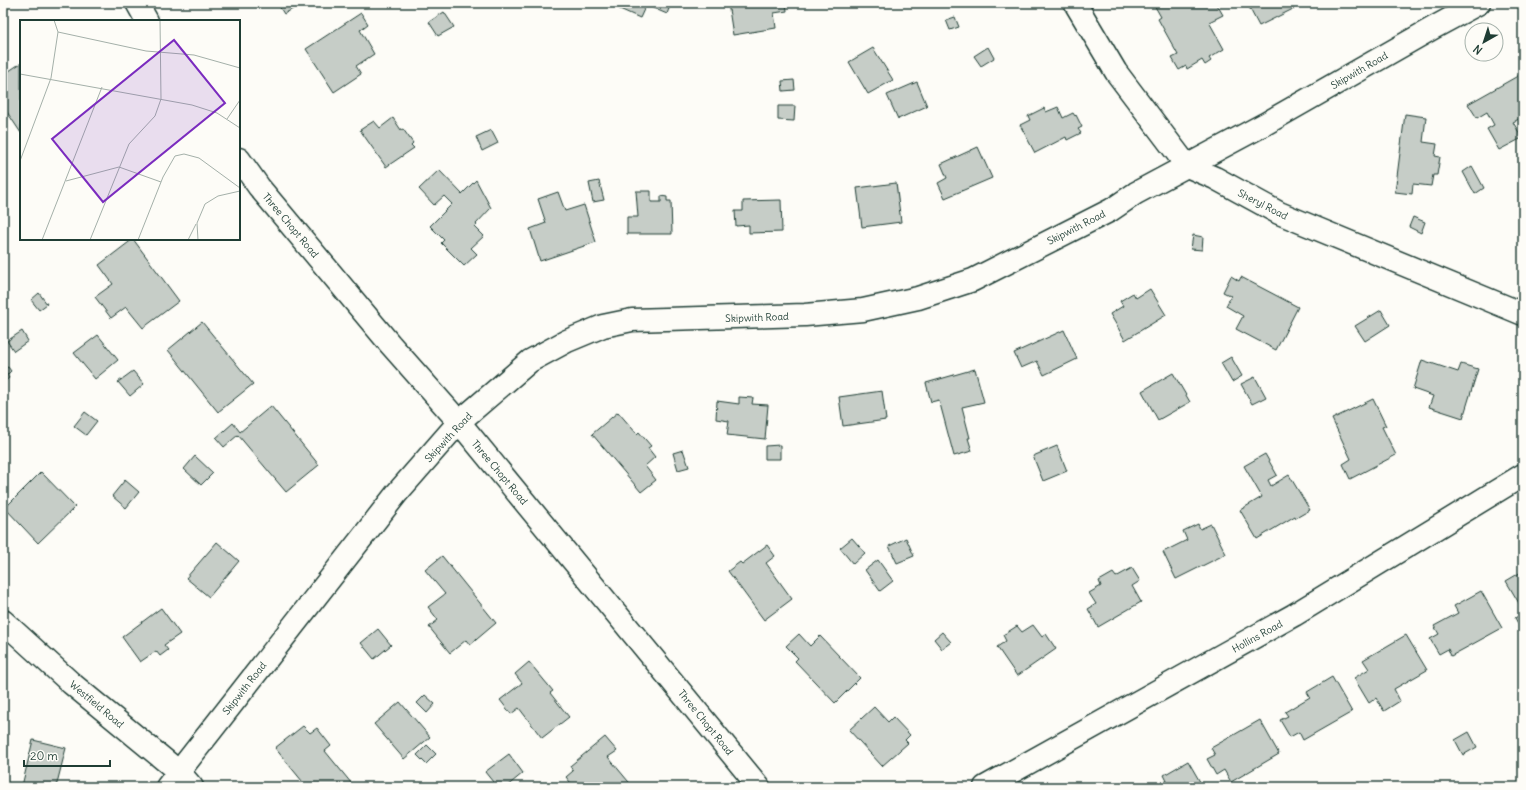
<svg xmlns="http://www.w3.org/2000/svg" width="1526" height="790" viewBox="0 0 1526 790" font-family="Delius,sans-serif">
<rect width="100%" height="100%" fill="#fdfcf7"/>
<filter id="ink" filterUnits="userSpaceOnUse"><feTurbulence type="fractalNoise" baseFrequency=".025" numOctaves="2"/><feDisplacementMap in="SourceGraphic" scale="8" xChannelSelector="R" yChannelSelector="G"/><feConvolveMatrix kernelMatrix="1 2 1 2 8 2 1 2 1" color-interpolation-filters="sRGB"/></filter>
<g filter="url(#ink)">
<g fill="#c6cdc7" stroke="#1f3d34">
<polygon points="277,3 303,3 284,14"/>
<polygon points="615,3 671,3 667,14 646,5 640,18 613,6"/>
<polygon points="728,3 786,3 787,11 774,13 776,28 733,35"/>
<polygon points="1153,3 1216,3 1223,15 1209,22 1224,49 1209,58 1211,61 1205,65 1202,60 1187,69 1186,66 1179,70 1172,58 1178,55 1158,19 1161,17"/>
<polygon points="1257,3 1305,3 1259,26 1249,7"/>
<polygon points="444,12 454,27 438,36 429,22"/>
<polygon points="361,13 368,24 360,30 374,54 356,66 361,74 334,92 306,49"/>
<polygon points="955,17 959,27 950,30 946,20"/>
<polygon points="988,47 994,58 981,66 974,56"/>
<polygon points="873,48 893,80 868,94 849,62"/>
<polygon points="21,63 21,133 3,106 3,75"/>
<polygon points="1523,73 1523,117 1513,122 1522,138 1499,150 1487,129 1494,125 1487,112 1477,118 1468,104"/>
<polygon points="794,80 795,90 783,91 782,81"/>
<polygon points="917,82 927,106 898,119 887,95"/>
<polygon points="778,106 795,106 794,121 778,120"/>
<polygon points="1058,107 1063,118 1073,113 1075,116 1076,115 1082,127 1078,129 1081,133 1067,140 1066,137 1035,153 1020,125 1030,120 1028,116 1044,108 1046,112"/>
<polygon points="1405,114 1426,117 1423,142 1437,144 1435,156 1440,157 1437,175 1433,175 1431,186 1413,184 1412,194 1395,192"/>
<polygon points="393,118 401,130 403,129 413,143 411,145 414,148 386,167 360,130 374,121 380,128"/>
<polygon points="491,130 498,143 482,151 476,137"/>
<polygon points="978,147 992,178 945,198 938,183 947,178 941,164"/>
<polygon points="1472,166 1484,188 1475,194 1463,172"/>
<polygon points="439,170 462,194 476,180 491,208 476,224 477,225 475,227 484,236 471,248 477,254 464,266 441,243 444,240 430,226 452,204 444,196 434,205 419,189"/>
<polygon points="599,181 604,200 593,202 589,183"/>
<polygon points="896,183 901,222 862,227 857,188"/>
<polygon points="636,191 651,191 651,202 661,202 661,196 667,197 667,201 671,201 672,234 627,234 627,217 638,217"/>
<polygon points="558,192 565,211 584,205 596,242 540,261 530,229 546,223 538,199"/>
<polygon points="781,200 782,232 749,233 749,225 736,226 735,211 743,211 743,201"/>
<polygon points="1413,217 1425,222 1421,233 1409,227"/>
<polygon points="1193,235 1203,237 1202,250 1191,249"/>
<polygon points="133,239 179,301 143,328 126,307 111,318 95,297 113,284 99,265"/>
<polygon points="1231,276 1239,281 1241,277 1298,307 1276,350 1236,329 1243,316 1226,306 1231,296 1223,292"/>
<polygon points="1150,289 1166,315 1125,340 1110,314 1123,306 1120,301 1133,293 1136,298"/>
<polygon points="39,293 47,304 39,310 31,300"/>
<polygon points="1381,310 1390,325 1365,341 1355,326"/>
<polygon points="202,322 253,384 218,412 168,350"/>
<polygon points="1064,330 1077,359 1044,375 1037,361 1021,368 1014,353"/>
<polygon points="22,331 28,341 14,351 7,341"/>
<polygon points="98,335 118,360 95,379 74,353"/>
<polygon points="1231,357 1242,376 1232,382 1221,363"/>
<polygon points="1422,360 1458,372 1461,364 1478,369 1463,418 1429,407 1433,396 1413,389"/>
<polygon points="4,367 5,368 8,367 11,371 7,375 9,378 3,383 3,369"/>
<polygon points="975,369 984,402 962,407 970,438 968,438 972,451 954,456 939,400 931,402 926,383"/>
<polygon points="133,371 144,384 130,396 118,382"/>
<polygon points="1173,373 1190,402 1158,420 1142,391"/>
<polygon points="1255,377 1266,397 1252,404 1241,384"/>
<polygon points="882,391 886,420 843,426 839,397"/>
<polygon points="739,397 753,398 752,404 768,405 765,439 727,435 729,421 716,419 717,401 739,404"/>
<polygon points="1373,399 1386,426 1382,427 1396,455 1350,479 1343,464 1351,459 1332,419"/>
<polygon points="271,406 319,465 286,492 238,435 224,447 216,438 233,423 240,432"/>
<polygon points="85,412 97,421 86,435 74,426"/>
<polygon points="618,412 637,434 639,432 651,446 648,448 655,457 645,466 656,480 641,492 592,434"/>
<polygon points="780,445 780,459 765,459 765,446"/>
<polygon points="1057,446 1067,471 1043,481 1033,456"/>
<polygon points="683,450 689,467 678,470 673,453"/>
<polygon points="1265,454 1277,475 1268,480 1271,486 1289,475 1310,510 1296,518 1295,516 1257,539 1240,510 1262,497 1244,466"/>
<polygon points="195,456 213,473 201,485 184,469"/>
<polygon points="41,472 75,507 38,543 5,508"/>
<polygon points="125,480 139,492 126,508 112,496"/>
<polygon points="1198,524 1200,529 1211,524 1226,554 1176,579 1163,552 1187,540 1183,531"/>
<polygon points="852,538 865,553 853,564 840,548"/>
<polygon points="906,538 914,556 897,563 889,546"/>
<polygon points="217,542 239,561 209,597 186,578"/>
<polygon points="767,545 775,556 766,563 792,599 764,620 728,571 740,562 742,564"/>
<polygon points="442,556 496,623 470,645 466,640 450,653 429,627 438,620 428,607 445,594 425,570"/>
<polygon points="878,560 893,581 880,591 865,570"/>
<polygon points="1132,568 1140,581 1132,586 1141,602 1098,627 1088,609 1096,604 1089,593 1101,586 1099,581 1113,573 1116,577"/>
<polygon points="1523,571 1523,610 1506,581"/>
<polygon points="1481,591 1502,628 1451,656 1448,649 1439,654 1430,639 1439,634 1434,626 1458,613 1454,606"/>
<polygon points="161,608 180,634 164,645 168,650 160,656 156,651 140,662 122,637"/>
<polygon points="1523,613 1523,632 1515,618"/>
<polygon points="1033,625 1042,637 1046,634 1056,649 1017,676 997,647 1006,641 1003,635 1017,626 1022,632"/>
<polygon points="378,629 391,645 374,659 361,643"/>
<polygon points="942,632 951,642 942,649 934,639"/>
<polygon points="799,634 810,646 820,636 860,678 835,703 795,661 798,658 786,646"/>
<polygon points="1406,635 1427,670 1394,689 1400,701 1384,711 1376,698 1369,703 1354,678 1369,669 1363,660"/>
<polygon points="529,662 553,691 550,693 569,717 542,738 519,708 511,714 500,700 522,683 515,674"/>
<polygon points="1332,677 1352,712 1303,740 1299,732 1290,737 1280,720 1288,716 1285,712 1310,697 1307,692"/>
<polygon points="425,695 435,704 427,713 417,703"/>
<polygon points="400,702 430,737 404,759 374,724"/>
<polygon points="874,707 888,722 893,717 910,735 905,740 908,743 882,766 849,730"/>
<polygon points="1260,720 1279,754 1231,782 1224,770 1216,775 1207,759 1215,755 1211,748"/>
<polygon points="303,726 310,733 317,728 331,746 325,751 352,784 349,787 307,787 275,748"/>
<polygon points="1469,732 1477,747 1463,755 1455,740"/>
<polygon points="605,737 617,751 608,757 633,787 587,786 574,787 566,777 573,771 570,766"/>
<polygon points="33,740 66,748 56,787 22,786"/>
<polygon points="427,745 436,754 426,764 417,755"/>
<polygon points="509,754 523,773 506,787 497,787 485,772"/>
<polygon points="1188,761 1203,787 1156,787 1167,781 1164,775"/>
</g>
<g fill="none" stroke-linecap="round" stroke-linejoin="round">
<defs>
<g id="street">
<polyline points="1075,3 1116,72 1187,166 1215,178 1279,213 1523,314"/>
<polyline points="459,422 530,361 567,341 603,326 632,320 805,315 863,310 918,298 973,280 1111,210 1136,193 1265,124 1433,28 1479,3"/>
<polyline points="3,621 71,683 179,772 192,787"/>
<polyline points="985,787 1294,615 1523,475"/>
</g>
<g id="secondary">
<polyline points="137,3 147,21"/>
<polyline points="239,159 259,187 390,344 459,422 759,787"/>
<polyline points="167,787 397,493 459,422"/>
</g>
</defs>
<use href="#street" stroke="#1f3d34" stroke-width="25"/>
<use href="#secondary" stroke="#1f3d34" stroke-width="25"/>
<use href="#street" stroke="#fdfcf7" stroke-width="22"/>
<use href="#secondary" stroke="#fdfcf7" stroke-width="22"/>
</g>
</g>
<g text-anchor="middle" stroke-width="3" stroke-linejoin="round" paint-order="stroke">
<g font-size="10" fill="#1f3d34" stroke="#fdfcf7">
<text transform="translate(1359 70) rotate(-30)" y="4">Skipwith Road</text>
<text transform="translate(1263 204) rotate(27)" y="4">Sheryl Road</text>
<text transform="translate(291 225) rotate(50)" y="4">Three Chopt Road</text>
<text transform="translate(1076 227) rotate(-27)" y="4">Skipwith Road</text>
<text transform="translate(757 317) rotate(-2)" y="4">Skipwith Road</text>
<text transform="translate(448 437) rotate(-47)" y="4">Skipwith Road</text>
<text transform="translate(500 472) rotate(50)" y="4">Three Chopt Road</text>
<text transform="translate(1257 636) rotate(-29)" y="4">Hollins Road</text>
<text transform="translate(244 688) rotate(-52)" y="4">Skipwith Road</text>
<text transform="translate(97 704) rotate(40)" y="4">Westfield Road</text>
<text transform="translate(706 722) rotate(51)" y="4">Three Chopt Road</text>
</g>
</g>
<g transform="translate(20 20)">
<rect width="220" height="220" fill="#fdfcf7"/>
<path fill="none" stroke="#a4b0a9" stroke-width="1" d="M140,0L141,79M38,12L126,31L174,35L220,48M0,54L172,85L197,93L220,108M207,99L220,80M0,141L31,58L38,12L34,0M46,161L99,147L141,162M22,220L82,67M70,220L109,124L135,96L141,79M118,220L143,157L155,136L164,134L179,138L220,168M168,220L176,204M178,220L177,203L185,184L198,176L220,171"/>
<path fill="#7b2cbf" fill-opacity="0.15" stroke="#7b2cbf" stroke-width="2" d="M154,20L205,83L83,182L32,119Z"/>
<rect width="220" height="220" fill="none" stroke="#1f3d34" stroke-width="2"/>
</g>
<rect width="1526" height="790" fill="none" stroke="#fdfcf7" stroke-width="16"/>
<rect x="8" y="8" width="1510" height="774" fill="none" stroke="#1f3d34" stroke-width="1.5" filter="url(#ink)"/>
<g transform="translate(1484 42) rotate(219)"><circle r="19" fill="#fdfcf7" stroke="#a4b0a9"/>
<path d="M0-3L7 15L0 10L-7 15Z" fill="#1f3d34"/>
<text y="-6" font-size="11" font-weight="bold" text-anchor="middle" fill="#1f3d34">N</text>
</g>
<path d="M24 760v6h86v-6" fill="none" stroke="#1f3d34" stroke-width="2"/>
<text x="30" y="760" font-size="12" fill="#1f3d34" stroke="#fdfcf7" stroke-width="3" paint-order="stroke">20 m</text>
</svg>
